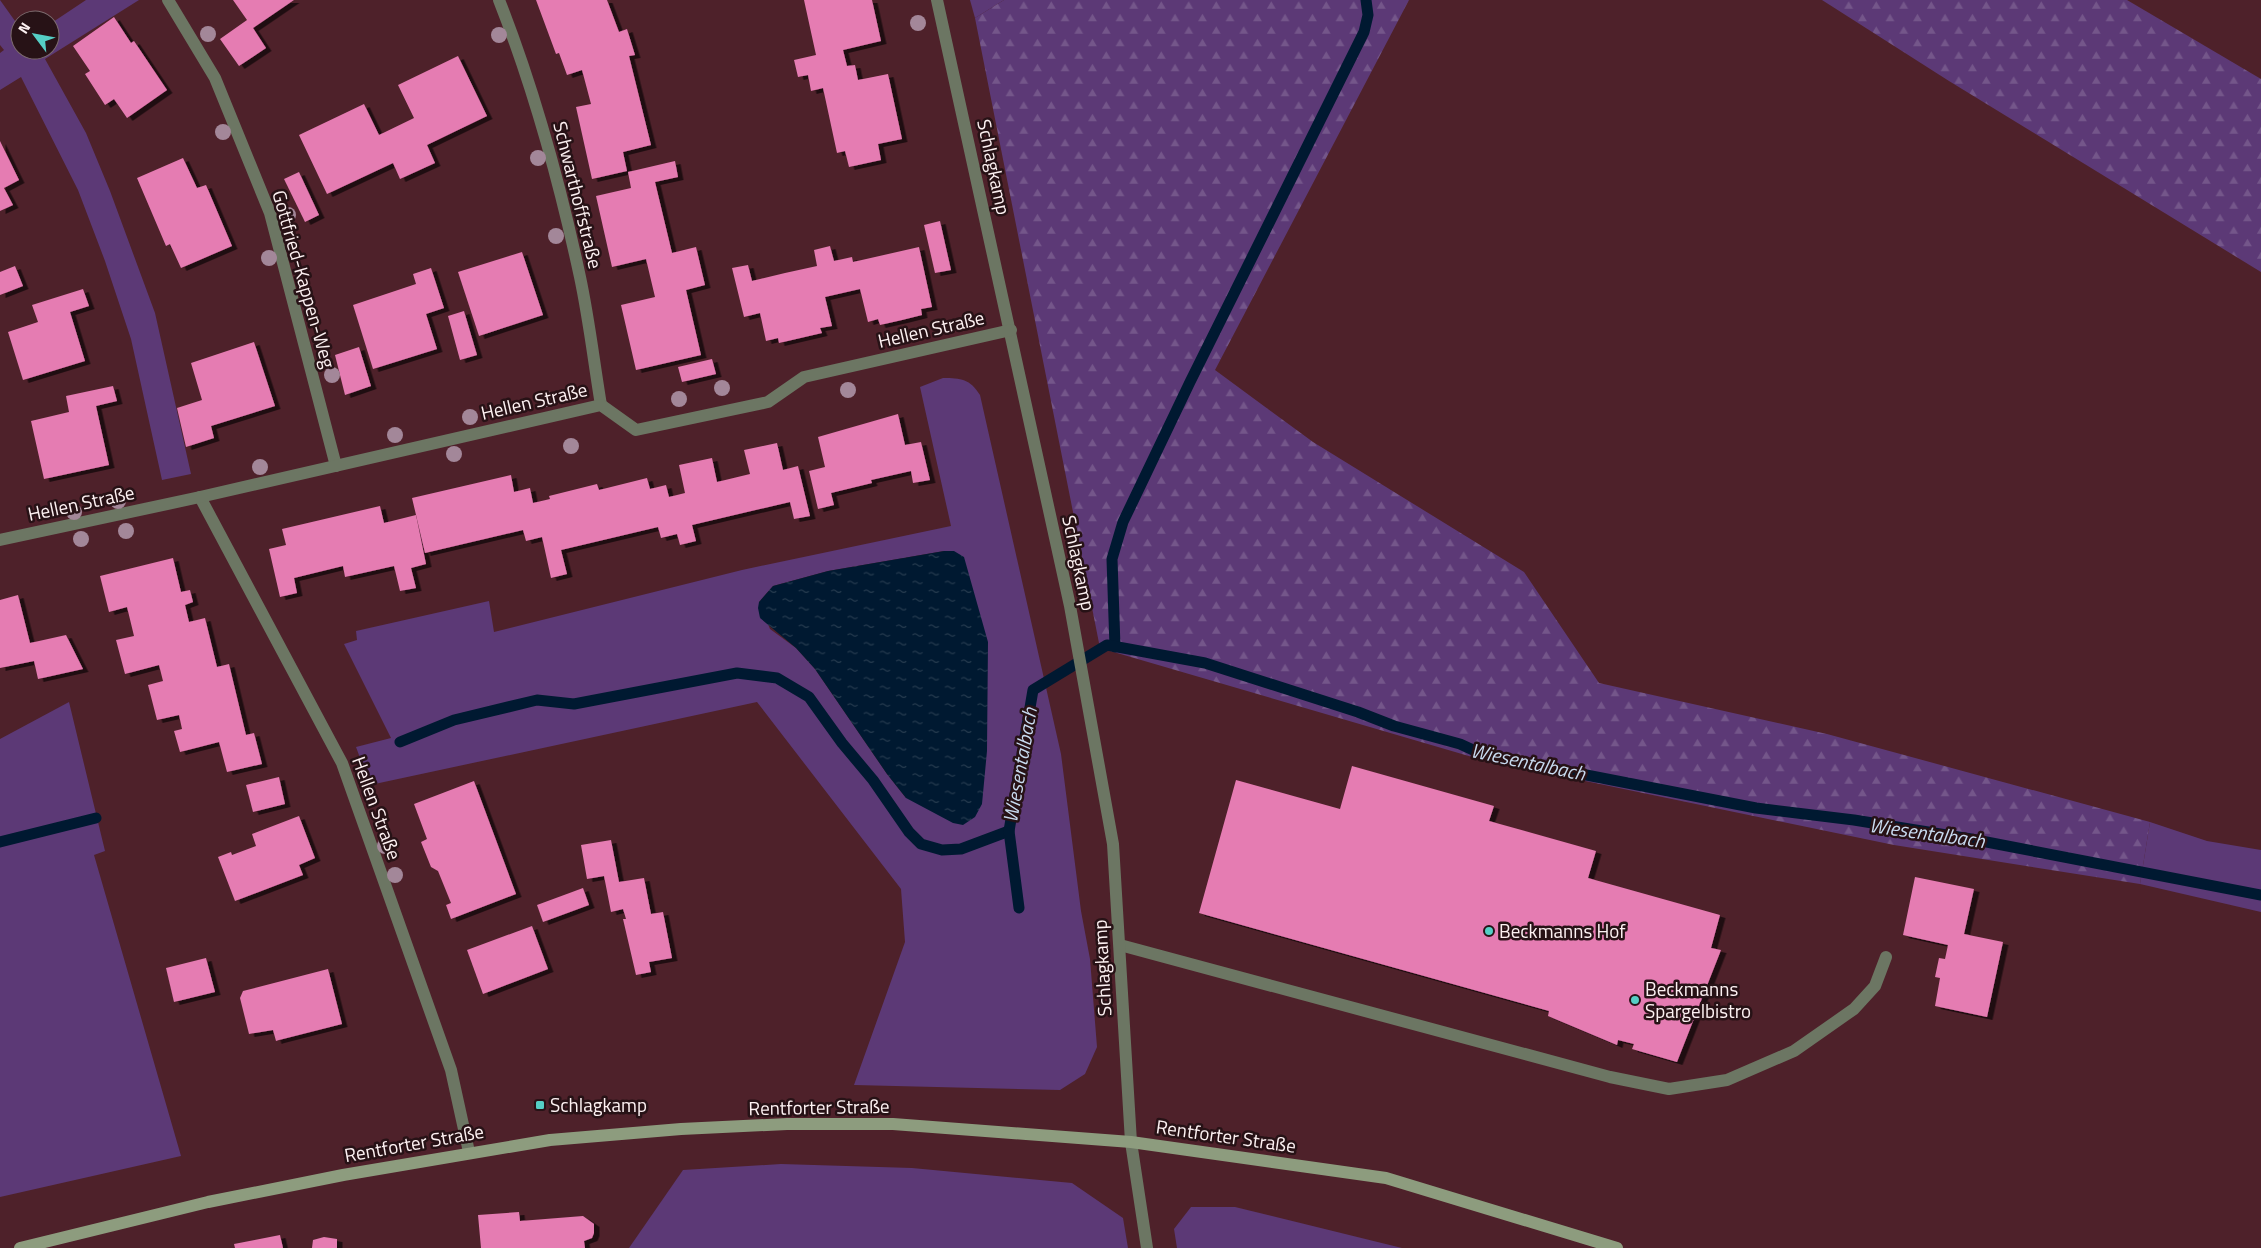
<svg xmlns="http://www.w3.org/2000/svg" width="2261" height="1248" viewBox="0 0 2261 1248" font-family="'Titillium Web',sans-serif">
<defs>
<pattern id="forest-firs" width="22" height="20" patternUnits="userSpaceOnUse" patternTransform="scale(1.25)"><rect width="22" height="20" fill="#5c3976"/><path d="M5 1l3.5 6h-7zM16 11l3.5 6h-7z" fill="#74568a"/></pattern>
<pattern id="water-ripples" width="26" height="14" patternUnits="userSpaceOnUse" patternTransform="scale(1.25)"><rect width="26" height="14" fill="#001931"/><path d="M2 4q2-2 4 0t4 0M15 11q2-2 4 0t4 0" fill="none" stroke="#263b4f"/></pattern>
<filter id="shadow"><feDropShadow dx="5.5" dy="3" stdDeviation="0" flood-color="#0009"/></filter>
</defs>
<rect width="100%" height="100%" fill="#4e212a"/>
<g fill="#5c3976" fill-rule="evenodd">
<polygon points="0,0 20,28 20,50 50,50 50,24 86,0 139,0 45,59 86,133 110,191 155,313 191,474 162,480 131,339 105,261 78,190 21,77 0,90 0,53 4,50 0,45"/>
<polygon points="970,0 1004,0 975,18"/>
<path d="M943,378C961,378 970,379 980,395L1061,754L1081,911L1090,959L1097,1047L1085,1074L1060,1090L854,1085L905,942L901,889L757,702L370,785L356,747L391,738L344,644L357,640L356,631L489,601L494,632L742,570L951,526L920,387ZM944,551L906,798L887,774L815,669L796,648L770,629L759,602L773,586L828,571Z"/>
<polygon points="69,702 105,851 94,855 181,1156 0,1197 0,739"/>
<polygon points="2150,822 2207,841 2261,850 2261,912 2140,884"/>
<polygon points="781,1164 912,1168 1072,1183 1123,1218 1128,1248 629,1248 683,1170"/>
<polygon points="1191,1207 1235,1207 1402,1248 1177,1248 1174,1229"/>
</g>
<g fill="url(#forest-firs)">
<polygon points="1004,0 1409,0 1215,370 1313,442 1524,572 1599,683 1827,734 2150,822 2140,884 1894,845 1479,759 1100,648 975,18"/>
<polygon points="1822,0 2127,0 2261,79 2261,272 1949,81"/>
</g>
<polygon fill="url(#water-ripples)" points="944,551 954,551 964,557 988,642 987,751 982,804 975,817 963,825 953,823 906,798 887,774 815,669 796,648 760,618 758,608 759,602 773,586 828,571"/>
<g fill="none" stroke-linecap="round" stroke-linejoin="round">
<g stroke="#001931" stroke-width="11">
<polyline points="1115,647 1112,559 1123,522 1190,382 1364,32 1368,15 1366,0"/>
<polyline points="400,742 454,720 537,700 574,704 737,673 777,678 809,697 842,743 873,780 909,832 921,844 942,850 961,849 1009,831"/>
<polyline points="0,842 96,818"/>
<polyline points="1019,908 1009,831 1033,690 1107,645 1205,663 1358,712 1394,726 1460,744 1484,755 1756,808 1854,820 1971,839 2261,895"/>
</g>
</g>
<g fill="#e57bb2" filter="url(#shadow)">
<polygon points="233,0 294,0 253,28 266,48 239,66 220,39 247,20"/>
<polygon points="536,0 607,0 619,32 627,29 635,55 629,56 651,145 623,152 627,171 592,179 576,107 591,104 582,70 567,75 559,53 556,54"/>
<polygon points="804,0 872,0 881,41 843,50 847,66 855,65 858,80 888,74 902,139 878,144 881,160 849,167 845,151 837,153 823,88 811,91 808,75 798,77 794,60 816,55"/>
<polygon points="114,17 131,43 134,41 167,90 127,118 114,99 105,105 85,74 90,71 73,46"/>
<polygon points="458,56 487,116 427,145 435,163 400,179 393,163 327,194 299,135 364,104 379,135 414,118 398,85"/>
<polygon points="0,141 19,180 4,188 13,205 0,211"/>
<polygon points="183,158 197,188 206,185 232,246 181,268 170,244 166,246 137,178"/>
<polygon points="675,161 678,177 655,182 672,253 696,247 705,285 686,290 701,355 636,370 621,305 655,297 650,276 646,259 612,267 596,196 631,188 628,172"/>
<polygon points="299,172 319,215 305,222 284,179"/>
<polygon points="940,221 951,270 935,273 924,225"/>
<polygon points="830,246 834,261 852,257 853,262 919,247 932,307 921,309 922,315 902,320 880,325 878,319 868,322 860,289 825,297 832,326 820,328 822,333 779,343 778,338 766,341 760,313 744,317 732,268 748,265 752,281 785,273 817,266 814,250"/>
<polygon points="522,252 543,315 479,336 458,272"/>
<polygon points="15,266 23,286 0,295 0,272"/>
<polygon points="431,268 444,308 426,314 437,349 373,369 353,305 416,284 413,274"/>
<polygon points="83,289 89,306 70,312 85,361 23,380 8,332 38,322 32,305"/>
<polygon points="464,311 477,355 460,360 448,316"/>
<polygon points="254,342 275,406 211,426 214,438 186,447 177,408 202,400 191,363"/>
<polygon points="359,347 371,386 345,395 335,355"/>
<polygon points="712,359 716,374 682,382 678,367"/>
<polygon points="113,386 117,401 96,406 109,465 44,479 31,421 69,412 66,396"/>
<polygon points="898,414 905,445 921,442 930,480 913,483 911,471 871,480 872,483 831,493 834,505 818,509 809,471 825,467 818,437"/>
<polygon points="777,443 783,470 798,466 810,516 794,519 790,502 692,525 696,541 680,545 677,534 661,538 658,527 561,550 567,574 551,578 542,537 526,541 523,530 425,553 412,498 511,475 514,492 530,488 533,503 550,499 549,496 597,484 599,490 647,478 650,489 666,485 669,497 685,493 679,465 712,458 717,482 750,474 744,450"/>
<polygon points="380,506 384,523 416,515 426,564 411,568 416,588 400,591 394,566 345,577 343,566 294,578 297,593 280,597 269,549 286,545 282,529"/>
<polygon points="173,558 181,592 190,590 193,602 185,605 189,622 205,618 217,667 229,664 246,735 254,733 262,764 227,772 219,742 180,752 174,731 182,729 179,715 157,720 148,685 163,681 159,665 125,674 116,640 134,636 127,607 109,612 100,576"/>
<polygon points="18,595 30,643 66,635 83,669 38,679 34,661 0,668 0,600"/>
<polygon points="1352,766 1494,806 1489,821 1596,851 1588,878 1720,915 1711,948 1721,950 1677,1062 1632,1049 1634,1044 1618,1040 1617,1045 1548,1016 1549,1011 1199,913 1236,780 1340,809"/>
<polygon points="279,777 285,804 253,812 246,785"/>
<polygon points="474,781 516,894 451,919 446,905 451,903 438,871 431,867 421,842 427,839 414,804"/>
<polygon points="299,816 315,858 299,865 303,875 235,901 218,857 231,852 232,855 256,846 252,834"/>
<polygon points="611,840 619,882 644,878 651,914 663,912 672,958 649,962 651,972 636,975 623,919 626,919 623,909 611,912 604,876 587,879 581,845"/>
<polygon points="1915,877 1974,889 1964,934 2003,942 1987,1017 1935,1006 1940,978 1935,977 1939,958 1945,959 1948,945 1903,935"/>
<polygon points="583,888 589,905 543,922 537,905"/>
<polygon points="532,926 548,969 483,994 467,950"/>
<polygon points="206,958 215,992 174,1002 166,968"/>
<polygon points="328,969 342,1024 279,1040 276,1041 273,1030 249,1034 240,998 243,991"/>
<polygon points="519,1212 520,1221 583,1216 594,1224 594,1233 592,1238 584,1241 585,1248 481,1248 478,1215"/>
<polygon points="280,1235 283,1248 235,1248 234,1244"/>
<polygon points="324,1237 337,1239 337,1248 312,1248 313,1240"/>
</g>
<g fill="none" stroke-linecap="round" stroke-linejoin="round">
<polyline stroke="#6c7663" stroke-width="12" points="1120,945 1610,1077 1669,1089 1727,1080 1794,1051 1854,1009 1875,986 1886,957"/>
<g stroke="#6c7663" stroke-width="12">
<polyline points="168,0 215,78 270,213 336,466"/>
<path d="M499,0C534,89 560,184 580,277C589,319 594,363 601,405"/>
<polyline points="937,0 1070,606 1113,844 1131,1142 1147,1248"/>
<polyline points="200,497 342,763 451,1070 469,1152"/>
<polyline points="0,540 200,497 601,405 636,430 768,402 804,377 1011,330"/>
</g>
<polyline stroke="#8d9c7e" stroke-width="12" points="20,1248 208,1202 343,1175 550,1140 681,1129 787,1124 893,1124 1131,1142 1386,1178 1617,1248"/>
</g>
<g fill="#a38799">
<circle cx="918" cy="23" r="8"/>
<circle cx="208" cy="34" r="8"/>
<circle cx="499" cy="35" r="8"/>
<circle cx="223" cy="132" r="8"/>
<circle cx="538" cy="158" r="8"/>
<circle cx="288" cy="215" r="8"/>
<circle cx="556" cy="236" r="8"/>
<circle cx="269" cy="258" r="8"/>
<circle cx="332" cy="375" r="8"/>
<circle cx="722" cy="388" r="8"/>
<circle cx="848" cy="390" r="8"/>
<circle cx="546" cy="399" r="8"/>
<circle cx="679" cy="399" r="8"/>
<circle cx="470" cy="417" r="8"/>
<circle cx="395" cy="435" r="8"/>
<circle cx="571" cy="446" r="8"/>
<circle cx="454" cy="454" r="8"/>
<circle cx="260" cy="467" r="8"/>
<circle cx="118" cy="501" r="8"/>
<circle cx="74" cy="512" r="8"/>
<circle cx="126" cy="531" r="8"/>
<circle cx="81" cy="539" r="8"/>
<circle cx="385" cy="846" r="8"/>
<circle cx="395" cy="875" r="8"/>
</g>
<g fill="#55cec5" stroke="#271216" stroke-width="2">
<circle cx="1489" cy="931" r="5"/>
<circle cx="1635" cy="1000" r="5"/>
<rect x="535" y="1100" width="10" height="10" rx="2.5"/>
</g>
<g text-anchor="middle" stroke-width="5" stroke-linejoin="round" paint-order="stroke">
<g font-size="19" fill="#fdf1f2" stroke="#271216">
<text transform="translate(994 167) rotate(78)" y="7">Schlagkamp</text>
<text transform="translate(578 195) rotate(76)" y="7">Schwarthoffstraße</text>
<text transform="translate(304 279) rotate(74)" y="7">Gottfried-Kappen-Weg</text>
<text transform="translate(931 329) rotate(-13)" y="7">Hellen Straße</text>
<text transform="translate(534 401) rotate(-13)" y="7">Hellen Straße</text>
<text transform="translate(81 503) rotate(-12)" y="7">Hellen Straße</text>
<text transform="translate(1079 563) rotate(78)" y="7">Schlagkamp</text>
<text transform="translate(377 808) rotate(70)" y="7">Hellen Straße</text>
<text transform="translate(1102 968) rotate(-93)" y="7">Schlagkamp</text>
<text transform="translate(819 1107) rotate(-1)" y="7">Rentforter Straße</text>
<text transform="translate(1226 1136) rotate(8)" y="7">Rentforter Straße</text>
<text transform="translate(414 1143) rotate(-10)" y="7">Rentforter Straße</text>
</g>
<g font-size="19" fill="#fdf1f2" stroke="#271216" text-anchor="start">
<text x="1499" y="938">Beckmanns Hof</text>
<text x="1645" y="996">Beckmanns<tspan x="1645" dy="22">Spargelbistro</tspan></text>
<text x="550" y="1112">Schlagkamp</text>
</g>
<g font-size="20" font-style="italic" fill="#c8dbf0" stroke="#271216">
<text transform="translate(1528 762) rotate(12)" y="7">Wiesentalbach</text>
<text transform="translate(1020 765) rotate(-80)" y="7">Wiesentalbach</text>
<text transform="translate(1927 833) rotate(8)" y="7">Wiesentalbach</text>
</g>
</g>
<g transform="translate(35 35) rotate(302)"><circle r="24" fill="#271216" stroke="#7d6b6e"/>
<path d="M0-4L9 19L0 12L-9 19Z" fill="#55cec5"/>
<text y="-8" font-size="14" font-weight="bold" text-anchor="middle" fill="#fdf1f2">N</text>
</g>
</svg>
